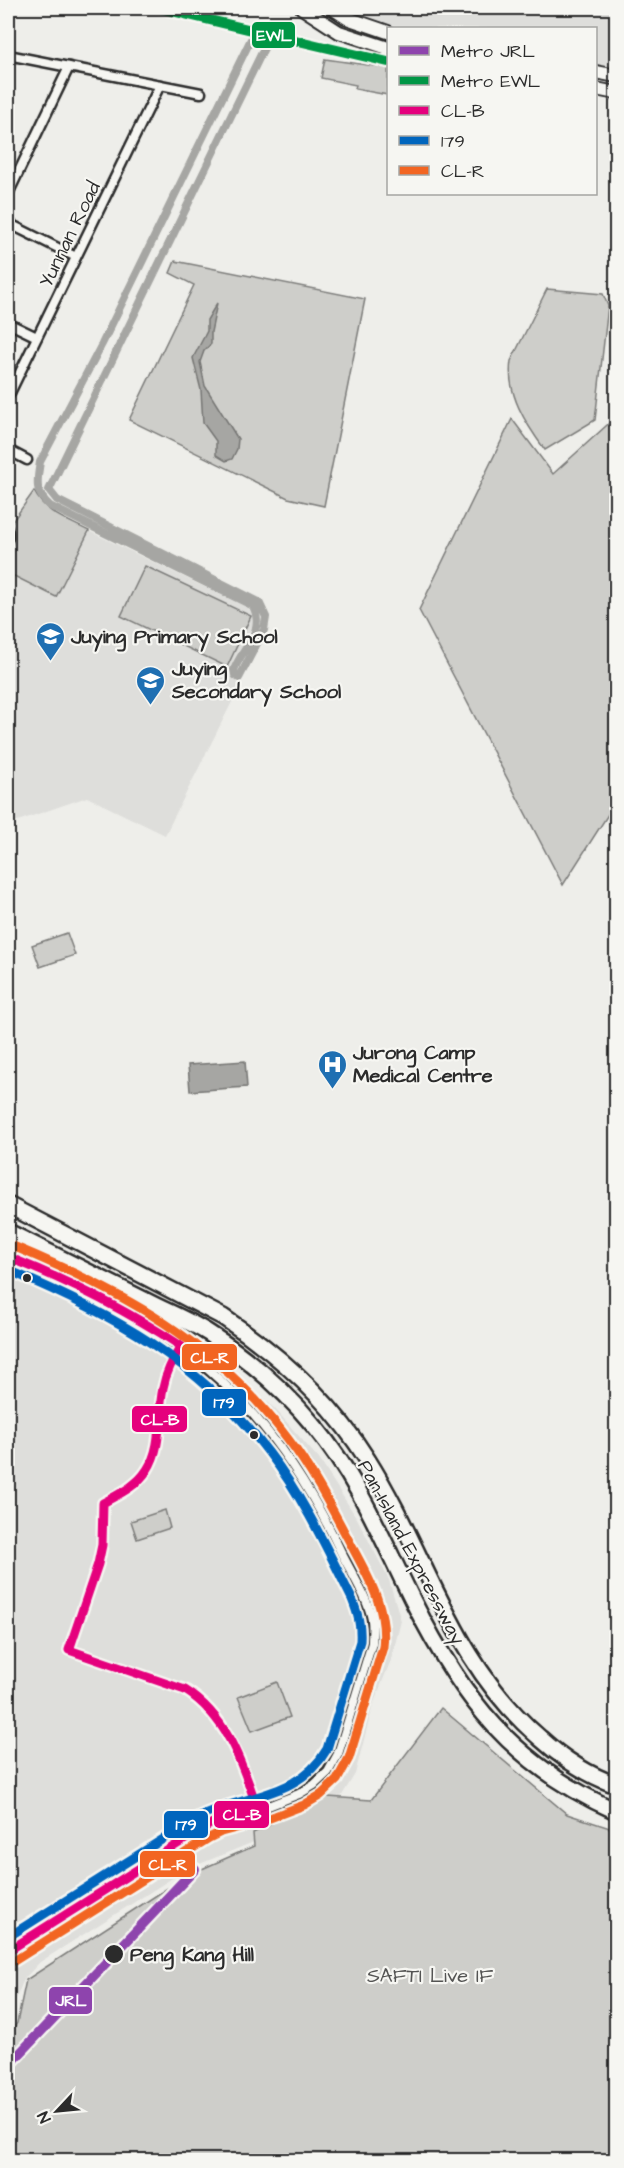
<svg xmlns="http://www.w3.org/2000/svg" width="624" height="2168" viewBox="0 0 624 2168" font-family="'Architects Daughter',sans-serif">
<rect width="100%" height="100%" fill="#eeeeea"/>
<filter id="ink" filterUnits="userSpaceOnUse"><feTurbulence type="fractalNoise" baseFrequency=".0167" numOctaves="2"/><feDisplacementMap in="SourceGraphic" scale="12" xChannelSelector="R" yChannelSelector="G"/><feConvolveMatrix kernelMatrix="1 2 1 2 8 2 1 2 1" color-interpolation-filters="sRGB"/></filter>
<g filter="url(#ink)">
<g fill="#dededb">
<polygon points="342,8 616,8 616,70 596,66 596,28 403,28 360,20"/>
<polygon points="89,531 248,608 254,616 253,625 233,666 233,677 240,686 165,835 87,797 12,823 12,799 8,784 8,573 56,597"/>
<polygon points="8,1243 144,1309 215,1354 275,1409 319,1459 358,1520 389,1580 401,1621 391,1660 373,1705 355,1774 338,1802 256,1841 185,1870 40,1962 24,1979 15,2001 15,2023 8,2032"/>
</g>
<g fill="#cececa" stroke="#7c7c7a" stroke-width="1.5">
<polygon points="325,59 388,68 388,95 355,89 356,85 321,78"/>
<polygon points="175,261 365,299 324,506 288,498 129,420 194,285 170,273"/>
<path d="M547,289L603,294L608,306L595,420L545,450C526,424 506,394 511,361Z"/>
<polygon points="616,417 616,802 563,885 419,610 512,419 553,474"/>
<path d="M34,491C45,514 68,520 89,531L56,597L8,573C7,555 17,541 12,522Z"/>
<polygon points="145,566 251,616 227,667 121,616"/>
<polygon points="67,933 75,955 40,967 32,945"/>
<polygon points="165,1510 170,1528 137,1539 131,1521"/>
<polygon points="277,1682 290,1717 252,1731 238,1697"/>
<polygon points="441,1708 567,1814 616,1830 616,2160 8,2160 8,2036 17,2023 26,1980 186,1876 254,1846 253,1833 328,1797 371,1800"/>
</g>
<g fill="#a6a6a3" stroke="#757573" stroke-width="1.5">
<polygon points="217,303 211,332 211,344 204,351 200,362 205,386 238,439 237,449 232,459 226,461 216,455 216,441 203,423 201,390 193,358 207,331 207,320"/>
<polygon points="245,1061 247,1087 190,1091 188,1065"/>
</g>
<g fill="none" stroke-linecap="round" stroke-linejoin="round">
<path stroke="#a6a6a3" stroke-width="8" d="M252,37L266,44L49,490L57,500L259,602L266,617L264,630L239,678L235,675L234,670C243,647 266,630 253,606L50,506C34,491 37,482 40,462L102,344Z"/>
<defs>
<g id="minor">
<polyline points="8,55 201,93"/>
<polyline points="8,194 69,67"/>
<polyline points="8,223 76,257"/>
<polyline points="8,323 37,337"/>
<polyline points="8,397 160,85"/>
<polyline points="8,450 27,460"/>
<polyline points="8,532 8,538"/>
<path d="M8,1257C167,1318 266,1393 340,1550C349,1569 369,1600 372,1620C373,1628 372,1636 372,1643L338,1754L328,1772L314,1785L299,1794L258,1810L217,1821L203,1828L8,1951"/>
</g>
<g id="primary">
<polyline points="302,8 339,32 388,48"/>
<polyline points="332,8 347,18 388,32"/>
<polyline points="596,72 616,76"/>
<polyline points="596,89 616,93"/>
</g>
<g id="motorway">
<path d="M8,1205L223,1317C280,1355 330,1400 367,1459C428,1555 450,1661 540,1738C563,1759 588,1775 616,1785"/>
<path d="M8,1232C54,1255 100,1278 146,1301C167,1312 190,1321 210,1334C249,1359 286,1392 315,1427C359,1480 383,1541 413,1601C462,1699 514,1766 616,1811"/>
</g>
</defs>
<use href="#minor" stroke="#2b2b2b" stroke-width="13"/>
<use href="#primary" stroke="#2b2b2b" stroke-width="16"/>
<use href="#motorway" stroke="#2b2b2b" stroke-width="20"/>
<use href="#minor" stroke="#f6f6f2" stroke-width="8"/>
<use href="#primary" stroke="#f6f6f2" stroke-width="12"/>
<use href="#motorway" stroke="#f6f6f2" stroke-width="15"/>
<defs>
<path id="bus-1" d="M8,1257C69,1281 126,1310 181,1346C173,1360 166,1372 163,1388C157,1415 163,1446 147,1470C137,1486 119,1494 103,1503L102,1545L98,1564L69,1650L185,1690C228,1717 242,1764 258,1810L217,1821L203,1828L8,1951"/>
<path id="bus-2" d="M8,1270C113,1314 198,1360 269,1453C303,1497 327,1549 352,1599C358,1614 361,1625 360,1641L327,1749C299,1799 243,1794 198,1817L8,1937"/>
<path id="bus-3" d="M13,1246C123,1292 215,1341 288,1439C311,1469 329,1503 347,1537C365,1572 388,1605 383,1647L349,1758L337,1780L321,1795L304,1805L262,1821L221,1832L209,1838L14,1961"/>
</defs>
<use href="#bus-1" stroke="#f6f6f2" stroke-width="14"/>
<use href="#bus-2" stroke="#f6f6f2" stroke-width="14"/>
<use href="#bus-3" stroke="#f6f6f2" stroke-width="14"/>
<use href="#bus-1" stroke="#e5007d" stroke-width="9"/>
<use href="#bus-2" stroke="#0065bd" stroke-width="9"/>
<use href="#bus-3" stroke="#f26522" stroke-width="9"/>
<defs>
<polyline id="metro-1" points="8,2066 195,1869"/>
<polyline id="metro-2" points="159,8 388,62"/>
</defs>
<use href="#metro-1" stroke="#f6f6f2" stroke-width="15"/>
<use href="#metro-2" stroke="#f6f6f2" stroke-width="15"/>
<use href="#metro-1" stroke="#8e44ad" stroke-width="10"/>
<use href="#metro-2" stroke="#009645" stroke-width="10"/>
</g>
</g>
<defs>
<symbol id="school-pin" viewBox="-11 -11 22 30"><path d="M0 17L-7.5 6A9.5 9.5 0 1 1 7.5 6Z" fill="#1f6fb2" stroke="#f6f6f2"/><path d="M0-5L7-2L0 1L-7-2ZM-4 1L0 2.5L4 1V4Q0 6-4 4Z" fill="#fff"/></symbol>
<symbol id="hospital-pin" viewBox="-11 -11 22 30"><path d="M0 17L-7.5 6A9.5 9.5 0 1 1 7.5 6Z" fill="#1f6fb2" stroke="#f6f6f2"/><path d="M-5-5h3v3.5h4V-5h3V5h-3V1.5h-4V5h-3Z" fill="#fff"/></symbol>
</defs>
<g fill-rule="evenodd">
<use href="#school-pin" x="34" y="620" width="33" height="45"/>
<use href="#school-pin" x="134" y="664" width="33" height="45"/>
<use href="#hospital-pin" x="316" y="1048" width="33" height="45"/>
</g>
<g fill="#2b2b2b" stroke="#f6f6f2" stroke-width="2">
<circle cx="27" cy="1278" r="5"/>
<circle cx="254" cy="1435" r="5"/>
<circle cx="114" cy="1954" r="10"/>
</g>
<g text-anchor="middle" stroke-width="4.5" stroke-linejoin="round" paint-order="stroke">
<g font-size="20" fill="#2b2b2b" stroke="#f6f6f2">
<text transform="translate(69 234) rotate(-64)" y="7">Yunnan Road</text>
<text transform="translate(412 1552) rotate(62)" y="7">Pan-Island Expressway</text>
</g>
<g font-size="20" font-weight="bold" fill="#2b2b2b" stroke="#f6f6f2" text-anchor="start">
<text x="71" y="643">Juying Primary School</text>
<text x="172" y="675">Juying<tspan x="172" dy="23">Secondary School</tspan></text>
<text x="353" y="1059">Jurong Camp<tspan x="353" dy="23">Medical Centre</tspan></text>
</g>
<g font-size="20" font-weight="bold" fill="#2b2b2b" stroke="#f6f6f2" text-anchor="start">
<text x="130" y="1961">Peng Kang Hill</text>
</g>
<g font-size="20" fill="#545453" stroke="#f6f6f2">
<text x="430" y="1982">SAFTI Live IF</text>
</g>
</g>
<g stroke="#f6f6f2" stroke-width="2">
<rect x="251" y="21" width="45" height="28" rx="6" fill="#009645"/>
<rect x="181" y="1343" width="57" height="28" rx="6" fill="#f26522"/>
<rect x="201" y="1388" width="46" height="29" rx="6" fill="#0065bd"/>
<rect x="131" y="1405" width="57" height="28" rx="6" fill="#e5007d"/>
<rect x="213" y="1800" width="57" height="29" rx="6" fill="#e5007d"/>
<rect x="163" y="1810" width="46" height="29" rx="6" fill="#0065bd"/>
<rect x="139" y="1850" width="57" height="28" rx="6" fill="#f26522"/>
<rect x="48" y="1986" width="45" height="29" rx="6" fill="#8e44ad"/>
</g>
<g font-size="16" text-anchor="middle" font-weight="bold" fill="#fff">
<text x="274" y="41">EWL</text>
<text x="210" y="1363">CL-R</text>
<text x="224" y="1408">179</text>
<text x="160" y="1425">CL-B</text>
<text x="242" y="1820">CL-B</text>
<text x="186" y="1830">179</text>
<text x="168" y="1870">CL-R</text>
<text x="71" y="2006">JRL</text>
</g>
<rect width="624" height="2168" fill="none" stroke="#f6f6f2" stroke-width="30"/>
<rect x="15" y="15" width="594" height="2138" fill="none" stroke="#2b2b2b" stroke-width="2" filter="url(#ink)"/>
<rect x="387" y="27" width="210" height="168" fill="#f6f6f2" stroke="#a5a5a2" stroke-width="1.5"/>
<rect x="399" y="46" width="30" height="9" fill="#8e44ad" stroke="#a5a5a2" stroke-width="1.5"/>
<text x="441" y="57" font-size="18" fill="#2b2b2b">Metro JRL</text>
<rect x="399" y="76" width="30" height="9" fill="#009645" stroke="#a5a5a2" stroke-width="1.5"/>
<text x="441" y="87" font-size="18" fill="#2b2b2b">Metro EWL</text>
<rect x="399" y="106" width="30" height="9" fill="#e5007d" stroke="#a5a5a2" stroke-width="1.5"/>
<text x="441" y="117" font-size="18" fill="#2b2b2b">CL-B</text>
<rect x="399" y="136" width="30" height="9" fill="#0065bd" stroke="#a5a5a2" stroke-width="1.5"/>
<text x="441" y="147" font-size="18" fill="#2b2b2b">179</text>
<rect x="399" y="166" width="30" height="9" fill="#f26522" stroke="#a5a5a2" stroke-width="1.5"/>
<text x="441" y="177" font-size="18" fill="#2b2b2b">CL-R</text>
<g transform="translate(57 2111) rotate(244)" stroke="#f6f6f2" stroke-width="4.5" paint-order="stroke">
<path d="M0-4.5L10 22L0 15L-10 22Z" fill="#2b2b2b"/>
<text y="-9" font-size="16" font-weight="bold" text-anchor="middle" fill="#2b2b2b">N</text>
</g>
</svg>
